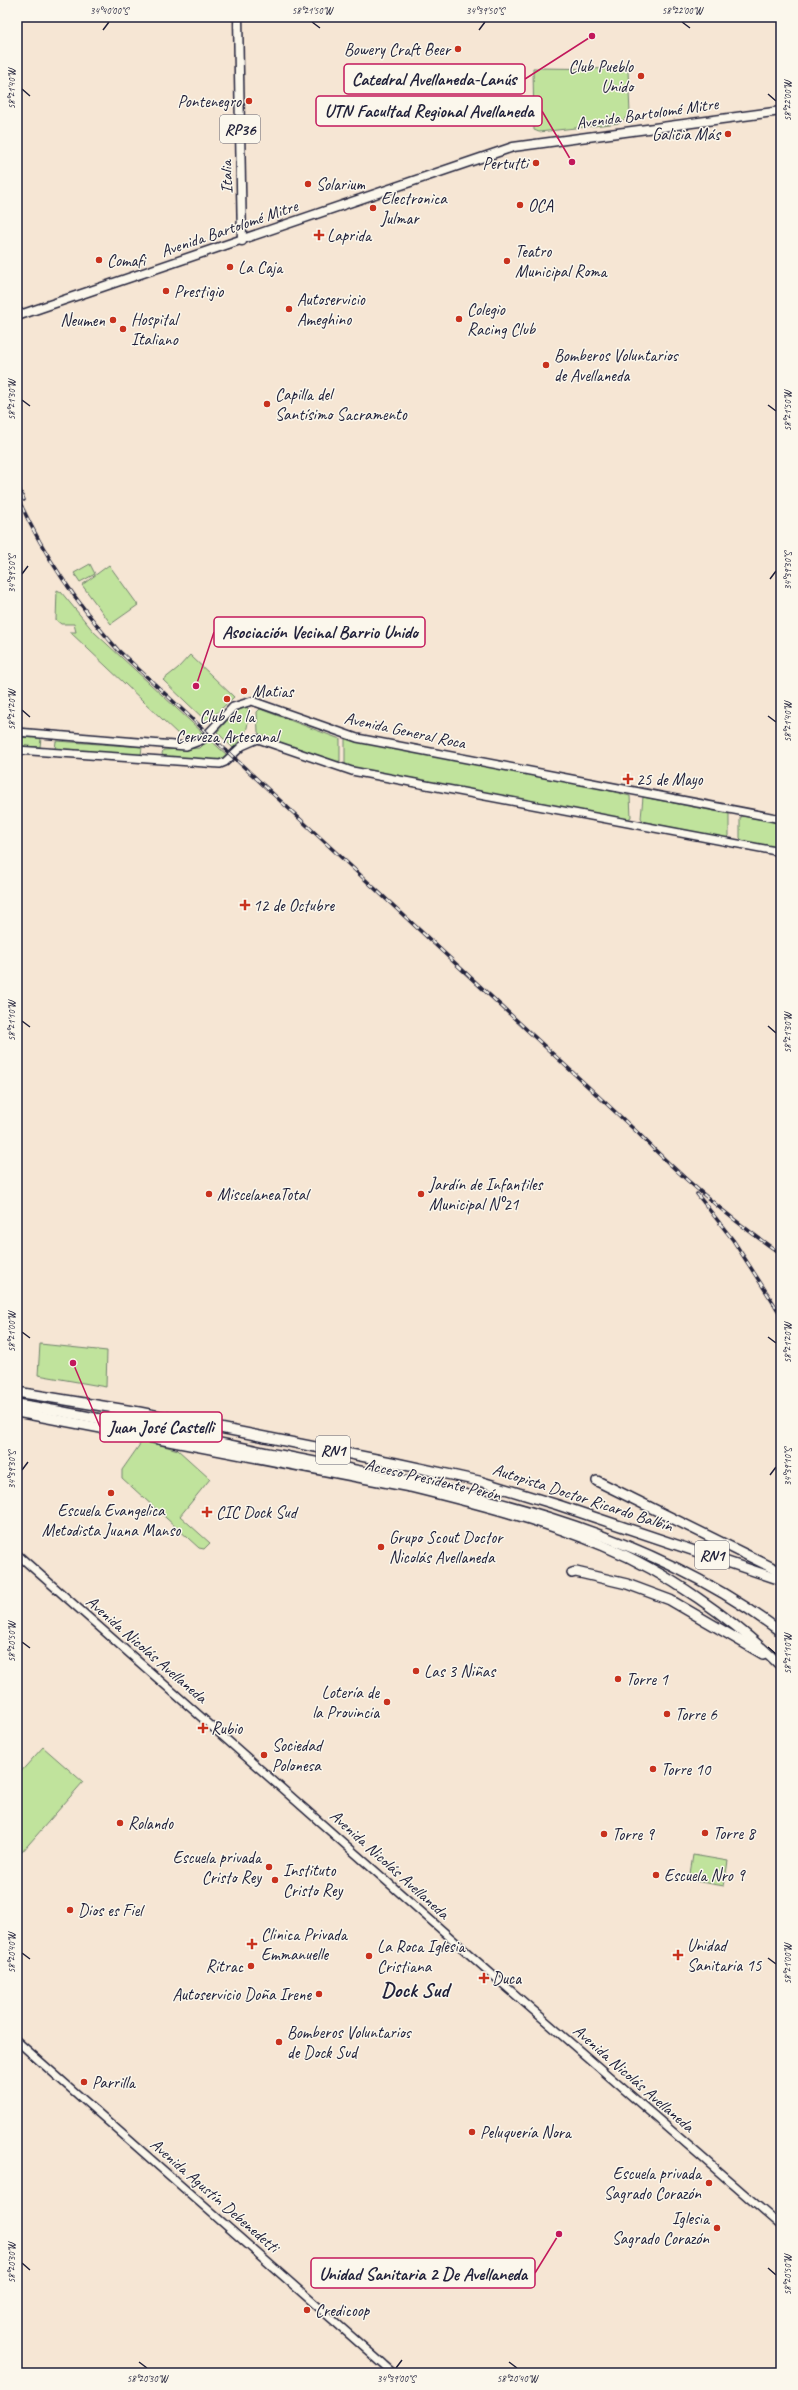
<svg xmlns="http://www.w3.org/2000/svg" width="798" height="2390" viewBox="0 0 798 2390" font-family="Caveat,sans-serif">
<rect width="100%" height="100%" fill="#f6e6d4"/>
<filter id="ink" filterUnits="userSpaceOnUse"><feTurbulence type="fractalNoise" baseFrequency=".025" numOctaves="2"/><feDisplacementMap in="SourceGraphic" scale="8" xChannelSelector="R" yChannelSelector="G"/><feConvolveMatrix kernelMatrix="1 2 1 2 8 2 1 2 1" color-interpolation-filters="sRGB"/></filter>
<g filter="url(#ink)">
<g fill="#c0e39c" stroke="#71826c">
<polygon points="533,68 626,69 628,71 630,113 620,123 539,132 534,130"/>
<polygon points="90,564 95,574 80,582 74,573"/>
<polygon points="109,565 138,605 111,624 82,585"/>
<polygon points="57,590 61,592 94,632 203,733 202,734 188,739 180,736 70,632 76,632 74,624 61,624 56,620"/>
<polygon points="190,655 234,697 207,722 163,680 178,668"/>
<path d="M245,707L248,708C249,729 247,733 233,748L217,732L234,713Z"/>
<polygon points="260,709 340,739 340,761 334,762 262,737 258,732 257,712"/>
<polygon points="345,735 535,772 630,796 631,817 628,819 535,805 345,769"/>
<polygon points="17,737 41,738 40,747 17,746"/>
<polygon points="209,739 227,755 219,761 163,756 162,754 163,750 200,748"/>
<polygon points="56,741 142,747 141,755 55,749"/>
<polygon points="643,797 729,814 729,836 727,838 644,822 641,818"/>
<polygon points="743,816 781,823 781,848 743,841 740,838 740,818"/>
<polygon points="40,1344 107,1351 106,1387 38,1375"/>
<polygon points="143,1440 178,1450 210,1479 180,1516 210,1543 204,1549 199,1548 122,1478 122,1470"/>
<polygon points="43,1747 83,1782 22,1852 17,1847 17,1776"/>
<polygon points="693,1855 728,1861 724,1886 689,1880"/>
</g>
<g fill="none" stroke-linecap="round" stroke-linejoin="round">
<defs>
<g id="secondary">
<polyline points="17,732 186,746 202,740 233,707 252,701 357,738 781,819"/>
<polyline points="17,750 220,764 225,762 242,746 258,739 352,771 781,852"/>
<polyline points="17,1554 487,1970 781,2226"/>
<polyline points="17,2041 393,2373"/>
</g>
<g id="primary">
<polyline points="238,17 242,241"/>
<polyline points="17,316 513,147 781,111"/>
</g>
<g id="motorway">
<polyline points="17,1392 139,1412 396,1463 479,1481 558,1505 781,1580"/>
<path d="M17,1404C105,1418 192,1438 279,1455C453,1489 636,1522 781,1632"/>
<path d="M17,1412L410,1487C475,1503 543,1520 604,1546C667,1572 733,1619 781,1666"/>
<polyline points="597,1481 781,1572"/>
<polyline points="572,1573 576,1572 627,1584 670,1600 763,1654"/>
</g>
</defs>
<use href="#secondary" stroke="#22223b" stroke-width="10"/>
<use href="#primary" stroke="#22223b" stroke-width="11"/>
<use href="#motorway" stroke="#22223b" stroke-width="12"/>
<use href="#secondary" stroke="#fbf7ec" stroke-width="7"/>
<use href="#primary" stroke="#fbf7ec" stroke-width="8"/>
<use href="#motorway" stroke="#fbf7ec" stroke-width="9"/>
<defs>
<g id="rail">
<polyline points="17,484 24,500"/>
<path d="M17,496C42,553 77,604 118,650L638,1133C682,1178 729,1218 781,1254"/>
<polyline points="697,1194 733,1240 781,1315"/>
</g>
</defs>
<use href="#rail" stroke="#22223b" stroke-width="3.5"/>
<use href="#rail" stroke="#fbf7ec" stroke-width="2" stroke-dasharray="6" stroke-linecap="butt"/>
</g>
</g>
<path fill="none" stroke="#22223b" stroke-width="1.5" d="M312,22L320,28M682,22L690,28M103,30L109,22M479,30L485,22M22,89L30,96M768,94L776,101M22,400L30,406M768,405L776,411M22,574L28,566M770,579L776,571M22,710L30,717M768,716L776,722M22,1021L30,1027M768,1026L776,1033M22,1332L30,1338M768,1337L776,1343M22,1470L28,1462M770,1475L776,1467M22,1642L30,1648M768,1647L776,1654M22,1953L30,1959M768,1958L776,1964M22,2263L30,2270M768,2268L776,2275M139,2362L147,2368M509,2362L517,2368M396,2368L402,2360"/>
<g fill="#c8321e" stroke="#fbf7ec" stroke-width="1.5">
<circle cx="458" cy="49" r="4"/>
<circle cx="641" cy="76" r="4"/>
<circle cx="249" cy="101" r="4"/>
<circle cx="728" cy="134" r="4"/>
<circle cx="536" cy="163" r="4"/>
<circle cx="308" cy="184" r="4"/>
<circle cx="520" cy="205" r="4"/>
<circle cx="373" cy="208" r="4"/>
<path d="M317 229h4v4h4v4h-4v4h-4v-4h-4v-4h4z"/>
<circle cx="99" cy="260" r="4"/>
<circle cx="507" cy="261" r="4"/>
<circle cx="230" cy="267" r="4"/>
<circle cx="166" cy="291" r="4"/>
<circle cx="289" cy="309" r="4"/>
<circle cx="459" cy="319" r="4"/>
<circle cx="113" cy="320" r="4"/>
<circle cx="123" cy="329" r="4"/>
<circle cx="546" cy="365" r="4"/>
<circle cx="267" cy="404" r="4"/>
<circle cx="244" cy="691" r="4"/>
<circle cx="227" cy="699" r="4"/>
<path d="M626 773h4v4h4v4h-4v4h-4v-4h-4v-4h4z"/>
<path d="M243 899h4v4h4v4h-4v4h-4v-4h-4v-4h4z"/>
<circle cx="209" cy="1194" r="4"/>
<circle cx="421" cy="1194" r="4"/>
<circle cx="111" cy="1493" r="4"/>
<path d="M205 1506h4v4h4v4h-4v4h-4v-4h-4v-4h4z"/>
<circle cx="381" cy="1547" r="4"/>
<circle cx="416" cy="1671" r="4"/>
<circle cx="618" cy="1679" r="4"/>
<circle cx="387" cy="1702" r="4"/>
<circle cx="667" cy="1714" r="4"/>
<path d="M201 1722h4v4h4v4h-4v4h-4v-4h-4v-4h4z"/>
<circle cx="264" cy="1755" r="4"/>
<circle cx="653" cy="1769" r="4"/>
<circle cx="120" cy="1823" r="4"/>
<circle cx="705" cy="1833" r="4"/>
<circle cx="604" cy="1834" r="4"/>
<circle cx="269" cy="1867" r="4"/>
<circle cx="656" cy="1875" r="4"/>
<circle cx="275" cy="1880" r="4"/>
<circle cx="70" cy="1910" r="4"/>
<path d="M250 1938h4v4h4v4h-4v4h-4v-4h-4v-4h4z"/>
<path d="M676 1949h4v4h4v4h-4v4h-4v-4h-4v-4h4z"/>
<circle cx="369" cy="1956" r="4"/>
<circle cx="251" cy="1966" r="4"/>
<path d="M482 1972h4v4h4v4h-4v4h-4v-4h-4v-4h4z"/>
<circle cx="319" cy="1994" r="4"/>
<circle cx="279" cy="2042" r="4"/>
<circle cx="84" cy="2082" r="4"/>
<circle cx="472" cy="2132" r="4"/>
<circle cx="709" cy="2183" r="4"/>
<circle cx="717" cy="2228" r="4"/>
<circle cx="307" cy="2310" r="4"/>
</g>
<g text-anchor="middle" stroke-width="3" stroke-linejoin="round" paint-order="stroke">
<g fill="#fbf7ec" stroke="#636270" stroke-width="1">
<rect x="220" y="115" width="40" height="28" rx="3"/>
<rect x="316" y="1436" width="34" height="28" rx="3"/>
<rect x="695" y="1541" width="34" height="28" rx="3"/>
</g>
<g font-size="16" font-weight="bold" fill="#22223b">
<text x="240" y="135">RP36</text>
<text x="333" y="1456">RN1</text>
<text x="712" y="1561">RN1</text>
</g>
<g font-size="17" fill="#22223b" stroke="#fbf7ec" text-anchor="start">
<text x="450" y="55" text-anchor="end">Bowery Craft Beer</text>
<text x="633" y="72" text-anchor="end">Club Pueblo<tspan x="633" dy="20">Unido</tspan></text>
<text x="241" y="107" text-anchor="end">Pontenegro</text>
<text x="720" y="140" text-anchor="end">Galicia Más</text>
<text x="528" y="169" text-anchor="end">Pertutti</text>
<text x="316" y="190">Solarium</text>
<text x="381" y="204">Electronica<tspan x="381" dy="20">Julmar</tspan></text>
<text x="528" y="211">OCA</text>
<text x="327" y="241">Laprida</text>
<text x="515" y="257">Teatro<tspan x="515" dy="20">Municipal Roma</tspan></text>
<text x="107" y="266">Comafi</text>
<text x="238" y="273">La Caja</text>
<text x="174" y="297">Prestigio</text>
<text x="297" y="305">Autoservicio<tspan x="297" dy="20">Ameghino</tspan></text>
<text x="467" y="315">Colegio<tspan x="467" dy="20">Racing Club</tspan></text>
<text x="131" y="325">Hospital<tspan x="131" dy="20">Italiano</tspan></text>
<text x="105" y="326" text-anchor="end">Neumen</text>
<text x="554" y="361">Bomberos Voluntarios<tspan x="554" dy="20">de Avellaneda</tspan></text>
<text x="275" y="400">Capilla del<tspan x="275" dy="20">Santísimo Sacramento</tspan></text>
<text x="252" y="697">Matias</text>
<text x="227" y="722" text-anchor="middle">Club de la<tspan x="227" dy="20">Cerveza Artesanal</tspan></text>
<text x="636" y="785">25 de Mayo</text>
<text x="253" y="911">12 de Octubre</text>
<text x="429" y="1190">Jardín de Infantiles<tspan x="429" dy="20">Municipal N°21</tspan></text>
<text x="217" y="1200">MiscelaneaTotal</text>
<text x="111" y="1516" text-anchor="middle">Escuela Evangelica<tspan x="111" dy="20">Metodista Juana Manso</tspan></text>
<text x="216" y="1518">CIC Dock Sud</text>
<text x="389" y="1543">Grupo Scout Doctor<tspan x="389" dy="20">Nicolás Avellaneda</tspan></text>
<text x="424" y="1677">Las 3 Niñas</text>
<text x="626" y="1685">Torre 1</text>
<text x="379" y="1698" text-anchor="end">Lotería de<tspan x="379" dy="20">la Provincia</tspan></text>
<text x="675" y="1720">Torre 6</text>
<text x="211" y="1734">Rubio</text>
<text x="272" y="1751">Sociedad<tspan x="272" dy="20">Polonesa</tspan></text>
<text x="661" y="1775">Torre 10</text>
<text x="128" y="1829">Rolando</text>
<text x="713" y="1839">Torre 8</text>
<text x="612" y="1840">Torre 9</text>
<text x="261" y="1863" text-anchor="end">Escuela privada<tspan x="261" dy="20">Cristo Rey</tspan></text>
<text x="283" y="1876">Instituto<tspan x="283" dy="20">Cristo Rey</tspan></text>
<text x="664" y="1881">Escuela Nro 9</text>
<text x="78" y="1916">Dios es Fiel</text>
<text x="261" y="1940">Clinica Privada<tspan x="261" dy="20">Emmanuelle</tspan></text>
<text x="687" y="1951">Unidad<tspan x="687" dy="20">Sanitaria 15</tspan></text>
<text x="377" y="1952">La Roca Iglesia<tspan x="377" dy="20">Cristiana</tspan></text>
<text x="243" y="1972" text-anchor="end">Ritrac</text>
<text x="492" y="1984">Duca</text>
<text x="311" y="2000" text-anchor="end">Autoservicio Doña Irene</text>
<text x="287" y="2038">Bomberos Voluntarios<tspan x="287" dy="20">de Dock Sud</tspan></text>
<text x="92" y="2088">Parrilla</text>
<text x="480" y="2138">Peluquería Nora</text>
<text x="701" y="2179" text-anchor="end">Escuela privada<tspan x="701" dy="20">Sagrado Corazón</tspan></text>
<text x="709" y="2224" text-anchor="end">Iglesia<tspan x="709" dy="20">Sagrado Corazón</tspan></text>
<text x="315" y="2316">Credicoop</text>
</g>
<g font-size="17" fill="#22223b" stroke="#fbf7ec">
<text transform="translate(647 113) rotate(-8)" y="6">Avenida Bartolomé Mitre</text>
<text transform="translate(226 177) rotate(-91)" y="6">Italia</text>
<text transform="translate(229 228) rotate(-19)" y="6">Avenida Bartolomé Mitre</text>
<text transform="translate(405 730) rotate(12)" y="6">Avenida General Roca</text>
<text transform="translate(433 1479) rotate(13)" y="6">Acceso Presidente Perón</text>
<text transform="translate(583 1497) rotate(18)" y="6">Autopista Doctor Ricardo Balbín</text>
<text transform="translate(147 1649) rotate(41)" y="6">Avenida Nicolás Avellaneda</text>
<text transform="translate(390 1864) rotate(42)" y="6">Avenida Nicolás Avellaneda</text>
<text transform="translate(634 2078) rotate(41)" y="6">Avenida Nicolás Avellaneda</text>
<text transform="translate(215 2195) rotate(41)" y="6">Avenida Agustín Debenedetti</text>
</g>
<g font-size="21" font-weight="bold" fill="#22223b" stroke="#fbf7ec">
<text x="415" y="1997">Dock Sud</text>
</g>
</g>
<path fill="none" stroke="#c2185b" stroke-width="1.5" d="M592 36L525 79M572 162L542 111M196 686L214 632M73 1363L100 1427M559 2234L535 2273"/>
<g fill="#c2185b" stroke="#fbf7ec" stroke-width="1.5">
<circle cx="592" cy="36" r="4"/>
<circle cx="572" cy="162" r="4"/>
<circle cx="196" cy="686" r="4"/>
<circle cx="73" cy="1363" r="4"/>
<circle cx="559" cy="2234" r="4"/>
</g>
<g fill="#fbf7ec" stroke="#c2185b" stroke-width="1.5">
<rect x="344" y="64" width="181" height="30" rx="4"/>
<rect x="316" y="96" width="226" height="30" rx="4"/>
<rect x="214" y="617" width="211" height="30" rx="4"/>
<rect x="100" y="1412" width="122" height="30" rx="4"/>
<rect x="311" y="2258" width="224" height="30" rx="4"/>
</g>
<g font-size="18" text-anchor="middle" font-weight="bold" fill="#22223b">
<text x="434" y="85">Catedral Avellaneda-Lanús</text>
<text x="429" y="117">UTN Facultad Regional Avellaneda</text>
<text x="320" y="638">Asociación Vecinal Barrio Unido</text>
<text x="161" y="1433">Juan José Castelli</text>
<text x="423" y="2280">Unidad Sanitaria 2 De Avellaneda</text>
</g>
<rect width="798" height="2390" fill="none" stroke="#fbf7ec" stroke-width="44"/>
<rect x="22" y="22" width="754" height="2346" fill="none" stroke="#22223b" stroke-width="1.5"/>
<g font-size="10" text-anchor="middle" fill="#22223b">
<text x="109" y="14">34°40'00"S</text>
<text x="312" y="14">58°21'50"W</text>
<text x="485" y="14">34°39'50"S</text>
<text x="682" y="14">58°22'00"W</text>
<text transform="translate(11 89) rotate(-90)" y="4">58°21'40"W</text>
<text transform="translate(787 101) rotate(-90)" y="4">58°22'00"W</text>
<text transform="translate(11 400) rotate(-90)" y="4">58°21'30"W</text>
<text transform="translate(787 411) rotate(-90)" y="4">58°21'50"W</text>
<text transform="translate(787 571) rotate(-90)" y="4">34°39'30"S</text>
<text transform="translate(11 574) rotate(-90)" y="4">34°39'50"S</text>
<text transform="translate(11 710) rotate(-90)" y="4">58°21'20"W</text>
<text transform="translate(787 722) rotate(-90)" y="4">58°21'40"W</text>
<text transform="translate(11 1021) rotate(-90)" y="4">58°21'10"W</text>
<text transform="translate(787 1033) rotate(-90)" y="4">58°21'30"W</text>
<text transform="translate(11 1332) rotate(-90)" y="4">58°21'00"W</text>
<text transform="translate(787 1343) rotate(-90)" y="4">58°21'20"W</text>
<text transform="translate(787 1467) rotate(-90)" y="4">34°39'10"S</text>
<text transform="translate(11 1470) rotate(-90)" y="4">34°39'30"S</text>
<text transform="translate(11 1642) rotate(-90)" y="4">58°20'50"W</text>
<text transform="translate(787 1654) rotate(-90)" y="4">58°21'10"W</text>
<text transform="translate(11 1953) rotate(-90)" y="4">58°20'40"W</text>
<text transform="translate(787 1964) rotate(-90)" y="4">58°21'00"W</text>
<text transform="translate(11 2263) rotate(-90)" y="4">58°20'30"W</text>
<text transform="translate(787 2275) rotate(-90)" y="4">58°20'50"W</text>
<text x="147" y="2382">58°20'30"W</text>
<text x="396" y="2382">34°39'00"S</text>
<text x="517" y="2382">58°20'40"W</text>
</g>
</svg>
